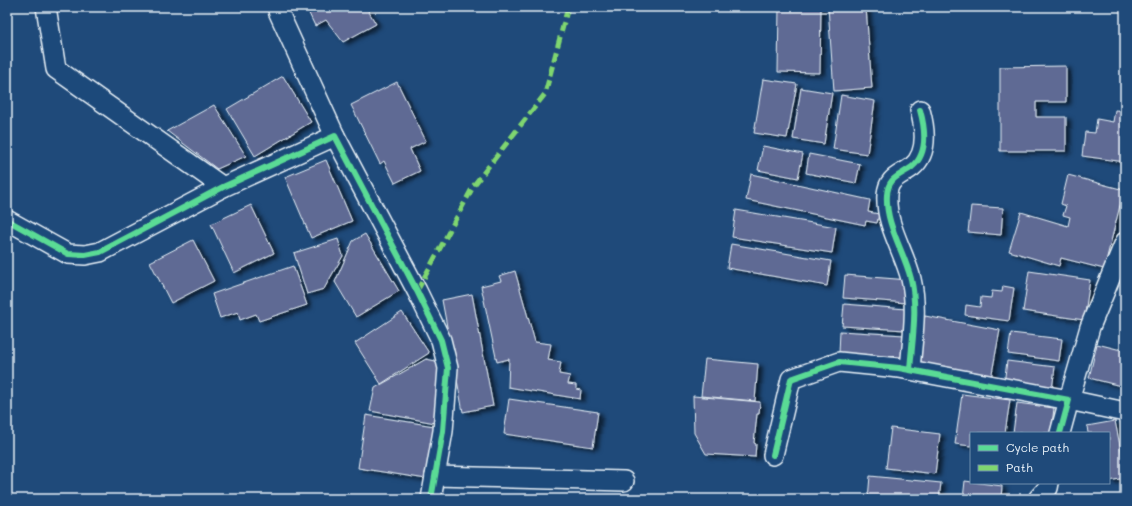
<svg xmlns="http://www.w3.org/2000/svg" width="1132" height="506" viewBox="0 0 1132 506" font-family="Mali,sans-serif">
<defs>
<filter id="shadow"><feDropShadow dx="4.5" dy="2.5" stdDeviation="2" flood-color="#0009"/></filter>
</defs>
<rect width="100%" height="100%" fill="#1f4a7a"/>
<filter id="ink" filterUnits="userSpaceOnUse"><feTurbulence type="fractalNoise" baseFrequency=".025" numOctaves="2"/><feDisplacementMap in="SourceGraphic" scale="8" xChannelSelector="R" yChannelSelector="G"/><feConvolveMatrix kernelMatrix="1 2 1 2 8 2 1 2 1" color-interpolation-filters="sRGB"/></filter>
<g filter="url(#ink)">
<g fill="#5f6a94" stroke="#e8f1f8" filter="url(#shadow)">
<polygon points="306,7 366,7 376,24 343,42 326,20 315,26"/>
<polygon points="779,7 821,7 820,73 778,72"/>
<polygon points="828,7 866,7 872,88 834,91"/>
<polygon points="1066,66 1066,102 1036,102 1036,117 1066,117 1066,151 1000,151 1000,67"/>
<polygon points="283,76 311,122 255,156 227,109"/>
<polygon points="763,79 797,84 787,138 754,133"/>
<polygon points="397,82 426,141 410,149 420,171 395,183 384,161 380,164 351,105"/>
<polygon points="801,88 832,93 824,144 793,139"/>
<polygon points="841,95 875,101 867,154 833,149"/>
<polygon points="214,105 246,156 217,169 167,131"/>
<polygon points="1115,110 1125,111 1125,162 1082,156 1085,132 1095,133 1097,119 1113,122"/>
<polygon points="763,146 803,154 798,178 758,170"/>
<polygon points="809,154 860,164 856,183 806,173"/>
<polygon points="326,160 352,221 311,238 285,177"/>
<polygon points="751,174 870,200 868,212 879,214 877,223 866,221 865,225 746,200"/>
<polygon points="1068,175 1124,190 1104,269 1061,258 1059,266 1009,251 1021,212 1068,226 1070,217 1063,215 1066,206 1061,204"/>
<polygon points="251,205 274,253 234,273 211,224"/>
<polygon points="971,206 1003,208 1001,235 968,232"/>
<polygon points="736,210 836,227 832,253 732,237"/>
<polygon points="365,234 399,291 356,317 335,282 353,241"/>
<polygon points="338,239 343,256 333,273 324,289 307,294 294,253"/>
<polygon points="193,240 214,281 171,303 150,262"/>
<polygon points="731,244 831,261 827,286 727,268"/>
<polygon points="293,266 307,305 259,321 256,314 240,320 238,312 220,318 212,294"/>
<polygon points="515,271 535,342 551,344 548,360 561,362 559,374 570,376 568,384 576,385 576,389 581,390 580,399 508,387 509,359 497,362 481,286 501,281 499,276"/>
<polygon points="1029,271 1090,280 1084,320 1023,311"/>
<polygon points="845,275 909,280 907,303 843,298"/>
<polygon points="1003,286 1014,288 1009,321 965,315 966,305 980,307 981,297 991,298 992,291 1002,292"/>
<polygon points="472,294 493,406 463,412 442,300"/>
<polygon points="844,304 906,309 905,330 842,326"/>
<polygon points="402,312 429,353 381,384 355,343"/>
<polygon points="925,316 1000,330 990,384 915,370"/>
<polygon points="840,331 904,335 902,357 839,353"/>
<polygon points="1011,333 1062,339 1059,361 1008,354"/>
<polygon points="1097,344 1125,351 1125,387 1089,378"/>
<polygon points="426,359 445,363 435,423 370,411 375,388"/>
<polygon points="705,359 758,364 755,401 701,396"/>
<polygon points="1007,361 1055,367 1052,390 1004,384"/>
<polygon points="962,394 1010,400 1005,433 971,433 971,446 955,444"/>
<polygon points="693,396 760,402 759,414 757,414 754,443 756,444 755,457 706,454 694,433"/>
<polygon points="509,399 598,412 593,447 504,434"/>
<polygon points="1017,403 1054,408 1051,433 1013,433"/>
<polygon points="366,415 434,426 426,479 358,468"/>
<polygon points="1115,421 1125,470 1125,478 1109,481 1109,433 1088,433 1087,426"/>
<polygon points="891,428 940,434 935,474 886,468"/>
<polygon points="870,476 941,483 939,499 868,499"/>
<polygon points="965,481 1002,486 1001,499 963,499"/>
</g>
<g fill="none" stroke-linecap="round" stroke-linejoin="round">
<defs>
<g id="minor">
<polyline points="46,7 56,69 223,187"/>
<polyline points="278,11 335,136"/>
<polyline points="7,220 68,254 85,255 100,252 223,187 335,136 417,291 441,340 448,368 443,431 431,499"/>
<polyline points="1125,242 1090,327 1069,400 1125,412"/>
<path d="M910,370C912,341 918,308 911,279C904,251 885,224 887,195C888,177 900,176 912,167C929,153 925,128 920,110"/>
<polyline points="773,455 791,379 839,362 899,368 1069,400 1060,433"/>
<polyline points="435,476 624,481"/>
<polyline points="1038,499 1048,488 1049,483"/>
</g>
</defs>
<use href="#minor" stroke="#e8f1f8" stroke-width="22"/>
<use href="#minor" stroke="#1f4a7a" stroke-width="19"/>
<polyline stroke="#7fd670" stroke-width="5" stroke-dasharray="10 5" stroke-linecap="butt" points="417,291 474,185 545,94 568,7"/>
<defs>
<g id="cycleway">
<polyline points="7,220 68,254 85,255 100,252 223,187 335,136 417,291 441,340 448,368 443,431 431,499"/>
<path d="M910,370C912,341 918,308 911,279C904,251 885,224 887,195C888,177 900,176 912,167C929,153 925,128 920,110"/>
<polyline points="773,455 791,379 839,362 899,368 1069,400 1060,433"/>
</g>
</defs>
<use href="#cycleway" stroke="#1f4a7a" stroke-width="8"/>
<use href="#cycleway" stroke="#5adb95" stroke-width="6"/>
</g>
</g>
<rect width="1132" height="506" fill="none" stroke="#1f4a7a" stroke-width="24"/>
<rect x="12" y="12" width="1108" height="482" fill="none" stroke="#e8f1f8" stroke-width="1.5" filter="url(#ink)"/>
<rect x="970" y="432" width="140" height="52" fill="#1f4a7a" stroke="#6f8dac"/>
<rect x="978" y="445" width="20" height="6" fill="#5adb95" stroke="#6f8dac"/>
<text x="1006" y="452" font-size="12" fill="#e8f1f8">Cycle path</text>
<rect x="978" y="465" width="20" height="6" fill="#7fd670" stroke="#6f8dac"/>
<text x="1006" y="472" font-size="12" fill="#e8f1f8">Path</text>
</svg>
